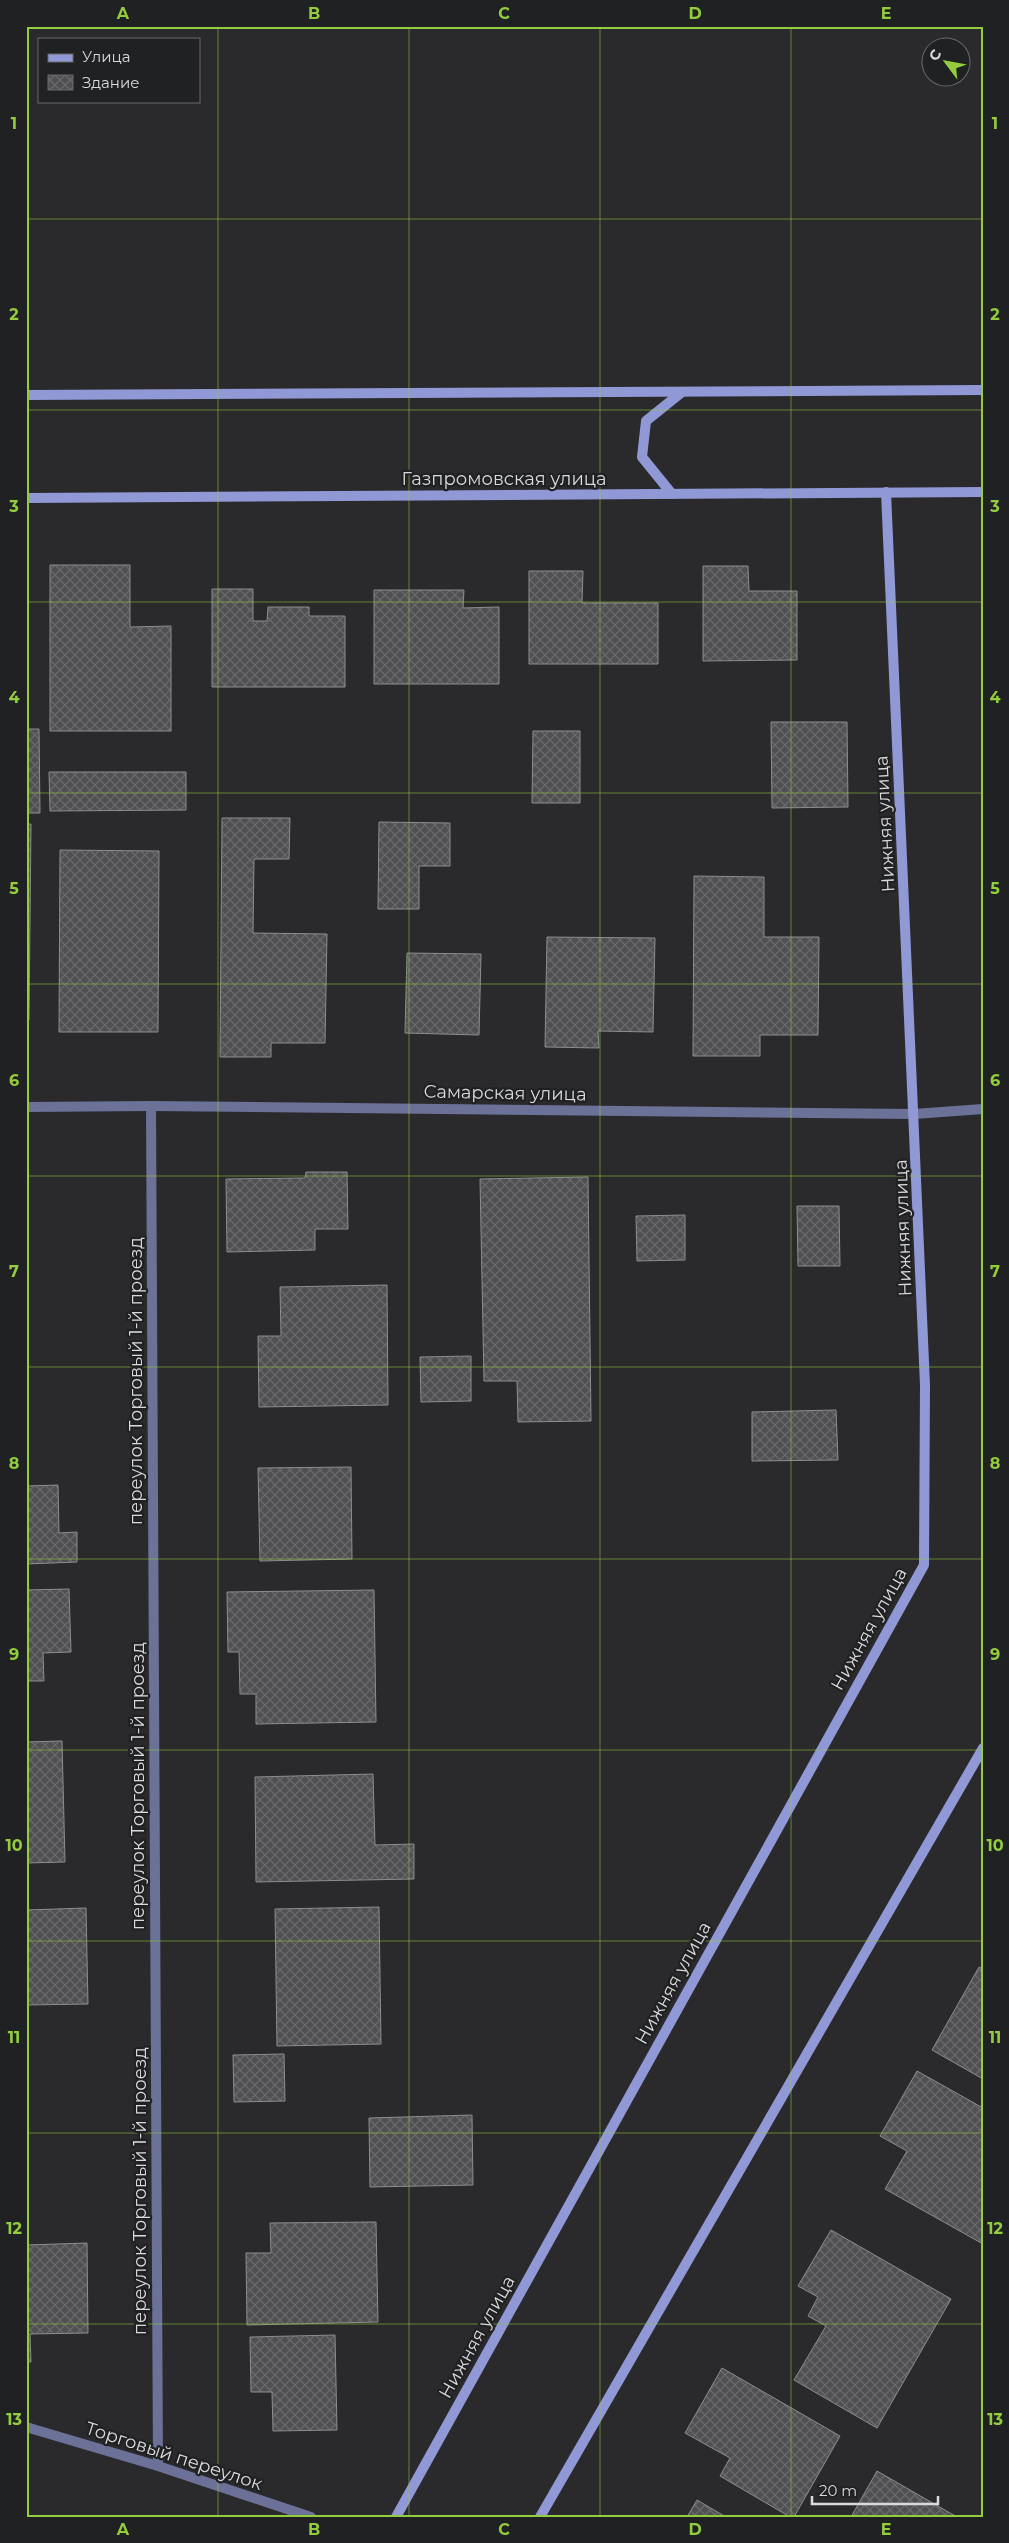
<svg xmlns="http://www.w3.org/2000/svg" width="1009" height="2543" viewBox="0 0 1009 2543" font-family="Montserrat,sans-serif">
<defs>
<pattern id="building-cross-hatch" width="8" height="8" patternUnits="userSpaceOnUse" patternTransform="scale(1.25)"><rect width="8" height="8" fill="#505053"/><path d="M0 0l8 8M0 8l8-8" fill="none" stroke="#69696b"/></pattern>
</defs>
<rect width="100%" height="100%" fill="#2a2a2d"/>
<g fill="url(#building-cross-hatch)" stroke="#8c8d8f">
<polygon points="50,565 130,565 130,627 171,626 171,731 50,731"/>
<polygon points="703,566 748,566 749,591 797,591 797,660 703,661"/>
<polygon points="529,571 583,571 582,603 658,603 658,664 529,664"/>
<polygon points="212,589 253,589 253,621 267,621 268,607 309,607 309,616 345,616 345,687 212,687"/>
<polygon points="374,590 464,590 463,608 499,607 499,684 374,684"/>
<polygon points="771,722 847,722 848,807 772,808"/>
<polygon points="26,729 39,729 40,813 26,813"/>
<polygon points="533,731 580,731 580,803 532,803"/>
<polygon points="49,772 186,772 186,810 50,811"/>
<polygon points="222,818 290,818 289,859 254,859 253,933 327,934 325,1043 271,1043 271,1057 220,1057"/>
<polygon points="379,822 450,823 450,866 419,866 419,909 378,909"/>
<polygon points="26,824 31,824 29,1020 26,1020"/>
<polygon points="60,850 159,851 158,1032 59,1032"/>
<polygon points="694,876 764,877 764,937 819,937 818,1035 760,1035 760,1056 693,1056"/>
<polygon points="547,937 655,938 653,1032 598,1031 599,1048 545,1047"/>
<polygon points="407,953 481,954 479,1035 405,1033"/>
<polygon points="306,1172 347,1172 348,1229 315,1229 315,1250 227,1252 226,1179 305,1178"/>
<polygon points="588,1177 591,1421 518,1422 517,1381 484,1381 480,1179"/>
<polygon points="797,1206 839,1206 840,1266 798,1266"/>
<polygon points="685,1215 685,1260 637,1261 636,1216"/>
<polygon points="387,1285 388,1405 259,1407 258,1336 281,1336 280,1287"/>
<polygon points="471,1356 471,1401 421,1402 420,1357"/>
<polygon points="836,1410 838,1460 752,1461 752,1412"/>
<polygon points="351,1467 352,1559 260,1561 258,1468"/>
<polygon points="58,1485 59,1533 77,1532 77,1562 26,1564 26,1486"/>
<polygon points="69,1589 71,1652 43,1653 44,1681 26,1681 26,1590"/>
<polygon points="374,1590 376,1722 256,1724 256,1694 240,1694 239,1652 228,1652 227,1592"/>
<polygon points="62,1741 65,1862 26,1863 26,1742"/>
<polygon points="373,1774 375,1845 414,1844 414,1879 256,1882 255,1777"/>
<polygon points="379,1907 381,2044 277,2046 275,1909"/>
<polygon points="86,1908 88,2004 26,2005 26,1910"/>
<polygon points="979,1967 983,1969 983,2079 932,2050"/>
<polygon points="284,2054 285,2101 234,2102 233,2055"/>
<polygon points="917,2071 983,2108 983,2244 885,2189 907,2151 880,2136"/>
<polygon points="472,2115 473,2185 370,2187 369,2118"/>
<polygon points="376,2222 378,2322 247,2325 246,2253 271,2253 270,2223"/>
<polygon points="831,2230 951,2299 877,2428 794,2380 826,2326 808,2316 818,2297 798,2286"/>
<polygon points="87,2243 88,2333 30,2334 31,2362 26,2362 26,2245"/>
<polygon points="335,2335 337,2430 273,2431 272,2392 251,2392 250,2337"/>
<polygon points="722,2368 840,2436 794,2517 790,2517 720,2476 730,2458 685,2433"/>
<polygon points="877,2471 957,2517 851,2517"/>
<polygon points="697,2500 726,2517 687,2517"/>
</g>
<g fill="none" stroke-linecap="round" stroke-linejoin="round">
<g stroke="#6c7197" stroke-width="10">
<polyline points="151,1106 158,2466"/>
<polyline points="26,1107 151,1106 914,1114 983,1109"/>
<polyline points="26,2427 158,2466 311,2517"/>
</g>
<g stroke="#9198d6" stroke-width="10">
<polyline points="26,395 983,390"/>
<polyline points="672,494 642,457 646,421 682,392"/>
<polyline points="26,498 983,492"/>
<polyline points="396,2517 924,1565 925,1385 886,492"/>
<polyline points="540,2517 983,1748"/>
</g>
</g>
<path fill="none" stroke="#93cd3e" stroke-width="1" stroke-opacity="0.55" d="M218,26V2517M409,26V2517M600,26V2517M791,26V2517M26,219H983M26,410H983M26,602H983M26,793H983M26,984H983M26,1176H983M26,1367H983M26,1559H983M26,1750H983M26,1941H983M26,2133H983M26,2324H983"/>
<g text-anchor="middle" stroke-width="4.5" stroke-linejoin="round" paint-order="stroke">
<g font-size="18" fill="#dadadb" stroke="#202123">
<text x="504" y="485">Газпромовская улица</text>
<text transform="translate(885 824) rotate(-93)" y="6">Нижняя улица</text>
<text transform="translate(505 1093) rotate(1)" y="6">Самарская улица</text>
<text transform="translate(903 1228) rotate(-92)" y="6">Нижняя улица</text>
<text transform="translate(136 1381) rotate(-90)" y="6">переулок Торговый 1-й проезд</text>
<text transform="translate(869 1629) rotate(-61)" y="6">Нижняя улица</text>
<text transform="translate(138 1786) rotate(-90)" y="6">переулок Торговый 1-й проезд</text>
<text transform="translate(673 1983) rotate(-61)" y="6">Нижняя улица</text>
<text transform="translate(140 2191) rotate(-90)" y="6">переулок Торговый 1-й проезд</text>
<text transform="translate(477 2337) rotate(-61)" y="6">Нижняя улица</text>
<text transform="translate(174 2456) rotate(18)" y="6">Торговый переулок</text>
</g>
</g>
<rect width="1009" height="2543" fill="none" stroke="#202123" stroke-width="55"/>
<rect x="38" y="38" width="162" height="65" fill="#202123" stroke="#6a6b6d"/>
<rect x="48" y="54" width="25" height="8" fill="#9198d6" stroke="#6a6b6d"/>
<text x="82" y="62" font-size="15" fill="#dadadb">Улица</text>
<rect x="48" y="75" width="25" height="15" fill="url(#building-cross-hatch)" stroke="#6a6b6d"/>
<text x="82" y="88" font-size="15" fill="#dadadb">Здание</text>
<g transform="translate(946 62) rotate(302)"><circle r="24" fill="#202123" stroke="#6a6b6d"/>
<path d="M0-4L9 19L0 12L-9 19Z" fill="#93cd3e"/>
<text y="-8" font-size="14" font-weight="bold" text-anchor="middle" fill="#dadadb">С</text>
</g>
<path d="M812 2496v8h126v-8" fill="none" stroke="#dadadb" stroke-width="2.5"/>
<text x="819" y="2496" font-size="15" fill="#dadadb" stroke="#202123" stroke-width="4" paint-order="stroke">20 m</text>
<rect x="28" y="28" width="954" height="2488" fill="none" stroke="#93cd3e" stroke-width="2"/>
<g font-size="16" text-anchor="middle" font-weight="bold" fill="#93cd3e">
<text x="123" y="19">A</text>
<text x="314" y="19">B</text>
<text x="504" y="19">C</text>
<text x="695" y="19">D</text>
<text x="886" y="19">E</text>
<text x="14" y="129">1</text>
<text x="995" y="129">1</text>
<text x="14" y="320">2</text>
<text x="995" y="320">2</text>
<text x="14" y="512">3</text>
<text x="995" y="512">3</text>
<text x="14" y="703">4</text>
<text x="995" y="703">4</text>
<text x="14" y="894">5</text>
<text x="995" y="894">5</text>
<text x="14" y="1086">6</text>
<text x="995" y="1086">6</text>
<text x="14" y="1277">7</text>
<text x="995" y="1277">7</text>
<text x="14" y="1469">8</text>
<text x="995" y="1469">8</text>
<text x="14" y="1660">9</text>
<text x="995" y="1660">9</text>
<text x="14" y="1851">10</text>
<text x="995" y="1851">10</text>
<text x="14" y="2043">11</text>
<text x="995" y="2043">11</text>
<text x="14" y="2234">12</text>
<text x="995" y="2234">12</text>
<text x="14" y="2425">13</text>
<text x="995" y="2425">13</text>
<text x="123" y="2535">A</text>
<text x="314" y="2535">B</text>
<text x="504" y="2535">C</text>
<text x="695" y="2535">D</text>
<text x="886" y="2535">E</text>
</g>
</svg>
